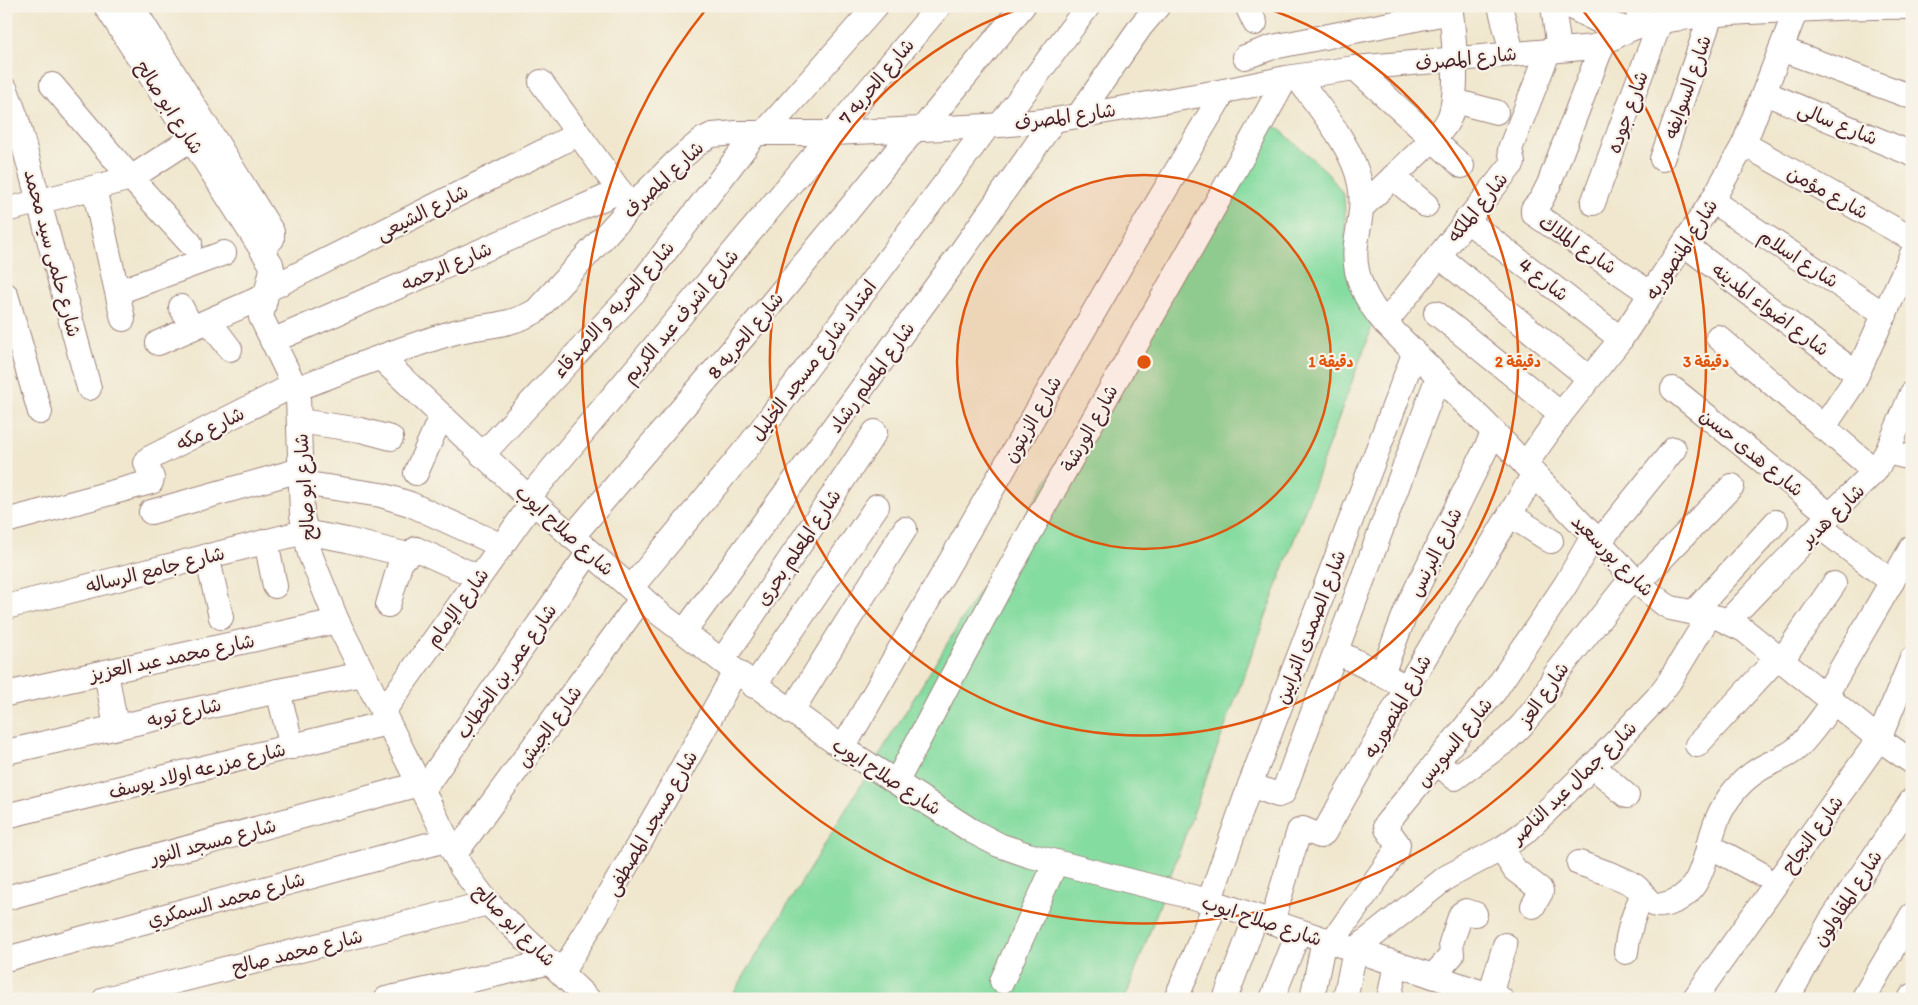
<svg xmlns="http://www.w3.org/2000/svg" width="1918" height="1005" viewBox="0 0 1918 1005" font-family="Itim,'Playpen Sans Arabic',sans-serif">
<rect width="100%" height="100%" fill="#f7f3e8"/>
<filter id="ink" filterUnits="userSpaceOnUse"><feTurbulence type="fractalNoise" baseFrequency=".02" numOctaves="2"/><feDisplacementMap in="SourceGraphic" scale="10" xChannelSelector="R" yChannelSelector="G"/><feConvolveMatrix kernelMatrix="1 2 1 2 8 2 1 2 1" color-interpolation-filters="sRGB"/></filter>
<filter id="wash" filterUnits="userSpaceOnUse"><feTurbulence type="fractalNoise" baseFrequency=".0096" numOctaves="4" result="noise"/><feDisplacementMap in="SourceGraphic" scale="20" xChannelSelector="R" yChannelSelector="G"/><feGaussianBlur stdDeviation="1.12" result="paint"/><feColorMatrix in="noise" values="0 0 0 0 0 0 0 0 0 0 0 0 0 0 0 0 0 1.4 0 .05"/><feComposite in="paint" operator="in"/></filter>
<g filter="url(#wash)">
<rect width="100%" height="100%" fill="#f0e7ce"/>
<polygon fill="#85dca0" stroke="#687e66" points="1268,119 1327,172 1344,195 1348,277 1372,327 1125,999 730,999"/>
</g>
<g filter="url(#ink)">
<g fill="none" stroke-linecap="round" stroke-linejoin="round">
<defs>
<g id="minor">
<polyline points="106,6 271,264 272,269 261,317 296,389 298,397 302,515 310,554 337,621 461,867 488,903 588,999"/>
<polyline points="132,6 272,232 272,239 261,247"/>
<polyline points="1247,6 1255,23"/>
<polyline points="1500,6 1512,53"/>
<polyline points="1553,6 1559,49"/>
<polyline points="1569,6 1601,22 1628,29"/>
<polyline points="1635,6 1645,24"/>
<polyline points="1603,43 1549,184 1541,200 1533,209 1533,213 1651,294"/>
<polyline points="1781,49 1912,97"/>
<polyline points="1245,57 1273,47 1451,12"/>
<polyline points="1355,68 1462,166"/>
<path d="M1297,77C1318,107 1353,146 1360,184C1364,204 1359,224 1356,244C1352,274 1366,301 1385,323L1494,432L1638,583L1664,604L1671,608L1719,618L1744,630L1879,739L1912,762"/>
<polyline points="541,82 629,204"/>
<polyline points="52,85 131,178 190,243"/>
<polyline points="6,90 17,120 89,388"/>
<polyline points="1765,93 1912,154"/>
<polyline points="1454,101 1496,112"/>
<polyline points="1079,115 1141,26 1158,6"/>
<polyline points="1000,125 1088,6"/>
<polyline points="922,129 1023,6"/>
<polyline points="764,133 876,6"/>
<polyline points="1744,144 1912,239"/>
<polyline points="1662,159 1711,15"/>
<polyline points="1393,177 1426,205"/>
<polyline points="94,188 123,319"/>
<polyline points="1712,201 1885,315"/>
<polyline points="1593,203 1660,22"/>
<path d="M1362,207L1437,135C1443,129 1447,124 1450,116C1459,92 1454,32 1450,6"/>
<polyline points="6,210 131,178 191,139"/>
<polyline points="1466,220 1621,339"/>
<polyline points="1685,245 1857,374"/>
<polyline points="1439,256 1589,378"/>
<polyline points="267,290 578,134"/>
<polyline points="118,292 224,253"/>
<polyline points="6,295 40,412"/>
<polyline points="181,307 192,328"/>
<polyline points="1436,313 1561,414"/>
<polyline points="209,321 230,349"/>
<polyline points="1385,323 1513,163 1510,149 1549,50"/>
<polyline points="1718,337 1875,471"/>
<polyline points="272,341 620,191"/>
<polyline points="158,343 265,296"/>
<polyline points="381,358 533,502 660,614 722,661 843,748 972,831 999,845 1028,855 1216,903 1501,999"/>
<path d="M296,389C346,370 396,350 448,334C480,324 504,329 536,311L631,207L675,163L702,140L712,135L737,133H832L922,129L988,126L1054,120L1224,91L1286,78L1355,68L1594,47C1612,40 1626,28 1646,24C1694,14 1745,12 1794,10C1833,8 1872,6 1912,7"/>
<polyline points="1673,389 1830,515"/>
<polyline points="299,421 361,430 391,438"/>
<polyline points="1823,428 1852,385 1912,254"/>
<polyline points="1887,452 1912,458"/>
<polyline points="482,455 635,291 756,133"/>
<polyline points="1525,465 1561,414 1621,339 1712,201 1744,144 1796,10"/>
<polyline points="416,473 441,416"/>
<polyline points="301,483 381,495 410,504 502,546"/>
<polyline points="528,498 939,6"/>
<polyline points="151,512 300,470"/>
<polyline points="1510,515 1551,541"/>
<polyline points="6,521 151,482 152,478 146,463 148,459 294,385"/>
<polyline points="1819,526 1892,582"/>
<polyline points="572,537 768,308 914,130"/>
<polyline points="266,541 275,586"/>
<polyline points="1599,542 1674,449"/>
<polyline points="207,556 221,617"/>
<polyline points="1638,583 1732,486"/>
<polyline points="631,588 751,443 988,126"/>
<polyline points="388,605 403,554"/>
<polyline points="6,607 304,532 347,540 408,555 416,549 478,577"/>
<polyline points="1693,613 1776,522"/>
<polyline points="1728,621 1819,526 1875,471 1887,452 1912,393"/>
<polyline points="684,632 952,265 1054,120"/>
<polyline points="1337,652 1397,682"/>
<polyline points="1782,660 1834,584"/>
<polyline points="722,661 875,432"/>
<polyline points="106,672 116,727"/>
<polyline points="1382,674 1408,606 1494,432"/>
<polyline points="754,686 877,506"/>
<polyline points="278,691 292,747"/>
<polyline points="6,694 337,621"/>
<polyline points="1826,695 1912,547"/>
<polyline points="791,712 905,529"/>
<polyline points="382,713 533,502"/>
<polyline points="1697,745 1778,657"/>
<polyline points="843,748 1133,244 1224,91"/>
<polyline points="6,752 278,691 363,674"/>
<polyline points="1437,762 1455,778 1507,740 1522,725 1542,700 1555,675 1632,578"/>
<polyline points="1593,766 1627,796"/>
<path d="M897,781C931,716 966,650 1001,585C1094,415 1193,248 1286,78"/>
<polyline points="1250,785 1278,795 1283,793 1438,377"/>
<polyline points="423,790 589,552"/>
<polyline points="6,816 387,723"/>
<polyline points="1708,845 1759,873"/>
<polyline points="1501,849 1515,870 1540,889 1541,892 1533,906"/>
<polyline points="455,854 642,598"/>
<path d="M1579,863C1595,869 1621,876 1635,886C1644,893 1648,907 1662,905C1709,897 1703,844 1721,811C1732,790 1748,774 1769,764C1777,760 1788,756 1796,749C1810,736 1822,717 1834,702"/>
<polyline points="6,898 419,784"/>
<polyline points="1209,902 1250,785 1414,354"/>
<polyline points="1272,922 1299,831 1303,829 1320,836 1324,833 1407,687 1534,474"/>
<polyline points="1332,942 1397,850 1398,844 1387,829 1386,824 1494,692 1566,584 1593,536"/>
<path d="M1626,952C1628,930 1633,914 1643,894"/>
<polyline points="6,959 446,840"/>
<path d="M562,972C623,874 680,774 735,672"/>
<polyline points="1433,976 1452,955 1451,943 1461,914 1466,911 1475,914"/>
<polyline points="1002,981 1056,862"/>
<polyline points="1490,995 1505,945"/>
<polyline points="105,999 488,903"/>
<polyline points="386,999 551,962"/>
<polyline points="1176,999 1216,903"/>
<polyline points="1225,999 1256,917"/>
<polyline points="1272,999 1299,931"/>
<polyline points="1312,999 1324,939"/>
<polyline points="1345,999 1355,950 1447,877 1501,849 1524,833 1593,766 1657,698 1669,682 1709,616"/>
<polyline points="1389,999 1396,964"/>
<polyline points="1694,999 1879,739 1912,659"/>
<polyline points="1787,999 1830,922 1912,800"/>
<polyline points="1863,999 1912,915"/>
<polyline points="1910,999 1912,996"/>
</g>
</defs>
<use href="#minor" stroke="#9d837c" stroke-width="26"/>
<use href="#minor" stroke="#fff" stroke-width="24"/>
</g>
</g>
<circle cx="1144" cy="362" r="187" fill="#e0560e" fill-opacity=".12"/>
<g fill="none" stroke="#e0560e" stroke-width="2.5">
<circle cx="1144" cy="362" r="187"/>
<path d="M1260 6A374 374 0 1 1 1028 6"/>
<path d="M1581 8A562 562 0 1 1 707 8"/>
</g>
<g text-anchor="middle" stroke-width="4.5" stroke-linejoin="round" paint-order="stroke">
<g font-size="19" fill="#4a1f2b" stroke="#f7f3e8">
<text transform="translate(1466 58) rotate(-6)" y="7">شارع المصرف</text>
<text transform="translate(876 81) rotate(-50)" y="7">شارع الحريه 7</text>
<text transform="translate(1687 87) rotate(-71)" y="7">شارع السوايفه</text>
<text transform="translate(170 107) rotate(57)" y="7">شارع ابو صالح</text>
<text transform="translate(1627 112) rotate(-70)" y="7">شارع جوده</text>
<text transform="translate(1065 116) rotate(-8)" y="7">شارع المصرف</text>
<text transform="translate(1838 123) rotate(22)" y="7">شارع سالى</text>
<text transform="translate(663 179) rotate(-43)" y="7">شارع المصرف</text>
<text transform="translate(1828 192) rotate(29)" y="7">شارع مؤمن</text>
<text transform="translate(1477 207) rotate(-51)" y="7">شارع الملكه</text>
<text transform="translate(422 212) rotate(-27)" y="7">شارع الشيعى</text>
<text transform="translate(1578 244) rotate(34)" y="7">شارع الملاك</text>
<text transform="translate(1681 249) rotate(-57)" y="7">شارع المنصوريه</text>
<text transform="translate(53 253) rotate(75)" y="7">شارع حلمى سيد محمد</text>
<text transform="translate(1799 258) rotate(33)" y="7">شارع اسلام</text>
<text transform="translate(446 266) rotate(-23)" y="7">شارع الرحمه</text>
<text transform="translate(1544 279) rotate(38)" y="7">شارع 4</text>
<text transform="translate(613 309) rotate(-49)" y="7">شارع الحريه و الاصدقاء</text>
<text transform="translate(1771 309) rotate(37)" y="7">شارع اضواء المدينه</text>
<text transform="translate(680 316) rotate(-50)" y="7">شارع اشرف عبد الكريم</text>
<text transform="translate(745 335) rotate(-50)" y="7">شارع الحريه 8</text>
<text transform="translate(813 360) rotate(-53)" y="7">امتداد شارع مسجد الخليل</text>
<text transform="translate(871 377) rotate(-54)" y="7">شارع المعلم رشاد</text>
<text transform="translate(1032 419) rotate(-60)" y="7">شارع الزيتون</text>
<text transform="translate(210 428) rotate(-27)" y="7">شارع مكه</text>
<text transform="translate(1089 428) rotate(-61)" y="7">شارع الورشة</text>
<text transform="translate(1752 452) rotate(39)" y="7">شارع هدى حسن</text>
<text transform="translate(304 487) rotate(-94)" y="7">شارع ابو صالح</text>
<text transform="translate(1832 515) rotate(-44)" y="7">شارع هدير</text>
<text transform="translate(565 530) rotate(42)" y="7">شارع صلاح ايوب</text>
<text transform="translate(798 547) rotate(-56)" y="7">شارع المعلم بحرى</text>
<text transform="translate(1435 552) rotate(-64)" y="7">شارع البرنس</text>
<text transform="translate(1613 555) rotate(45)" y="7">شارع بورسعيد</text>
<text transform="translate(155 569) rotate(-14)" y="7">شارع جامع الرساله</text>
<text transform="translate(457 607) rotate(-54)" y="7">شارع الإمام</text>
<text transform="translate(1310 627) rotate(-69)" y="7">شارع الصمدى الترابين</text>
<text transform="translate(172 657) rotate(-12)" y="7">شارع محمد عبد العزيز</text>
<text transform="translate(506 671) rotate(-55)" y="7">شارع عمر بن الخطاب</text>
<text transform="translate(1543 694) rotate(-55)" y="7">شارع العز</text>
<text transform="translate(1397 706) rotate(-60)" y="7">شارع المنصوريه</text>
<text transform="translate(184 712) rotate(-13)" y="7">شارع توبه</text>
<text transform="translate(549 726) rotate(-54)" y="7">شارع الجيش</text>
<text transform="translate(1454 742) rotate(-51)" y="7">شارع السويس</text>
<text transform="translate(197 770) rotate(-14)" y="7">شارع مزرعه اولاد يوسف</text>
<text transform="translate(887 776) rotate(33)" y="7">شارع صلاح ايوب</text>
<text transform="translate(1573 782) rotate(-44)" y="7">شارع جمال عبد الناصر</text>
<text transform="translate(651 823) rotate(-60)" y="7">شارع مسجد المصطفى</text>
<text transform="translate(1812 834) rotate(-54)" y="7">شارع النجاح</text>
<text transform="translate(213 841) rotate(-15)" y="7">شارع مسجد النور</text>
<text transform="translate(1847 898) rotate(-57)" y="7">شارع المقاولون</text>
<text transform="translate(226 899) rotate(-15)" y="7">شارع محمد السمكري</text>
<text transform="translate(1262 920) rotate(18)" y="7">شارع صلاح ايوب</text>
<text transform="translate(515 925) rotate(45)" y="7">شارع ابو صالح</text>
<text transform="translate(297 951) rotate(-14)" y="7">شارع محمد صالح</text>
</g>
</g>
<circle cx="1144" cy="362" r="8" fill="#e0560e" stroke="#f7f3e8" stroke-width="2.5"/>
<g font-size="15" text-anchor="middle" font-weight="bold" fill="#e0560e" stroke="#f7f3e8" stroke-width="4.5" stroke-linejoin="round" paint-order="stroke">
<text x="1331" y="367">1 دقيقة</text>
<text x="1518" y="367">2 دقيقة</text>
<text x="1706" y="367">3 دقيقة</text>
</g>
<rect width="1918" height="1005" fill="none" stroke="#f7f3e8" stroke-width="25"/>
</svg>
